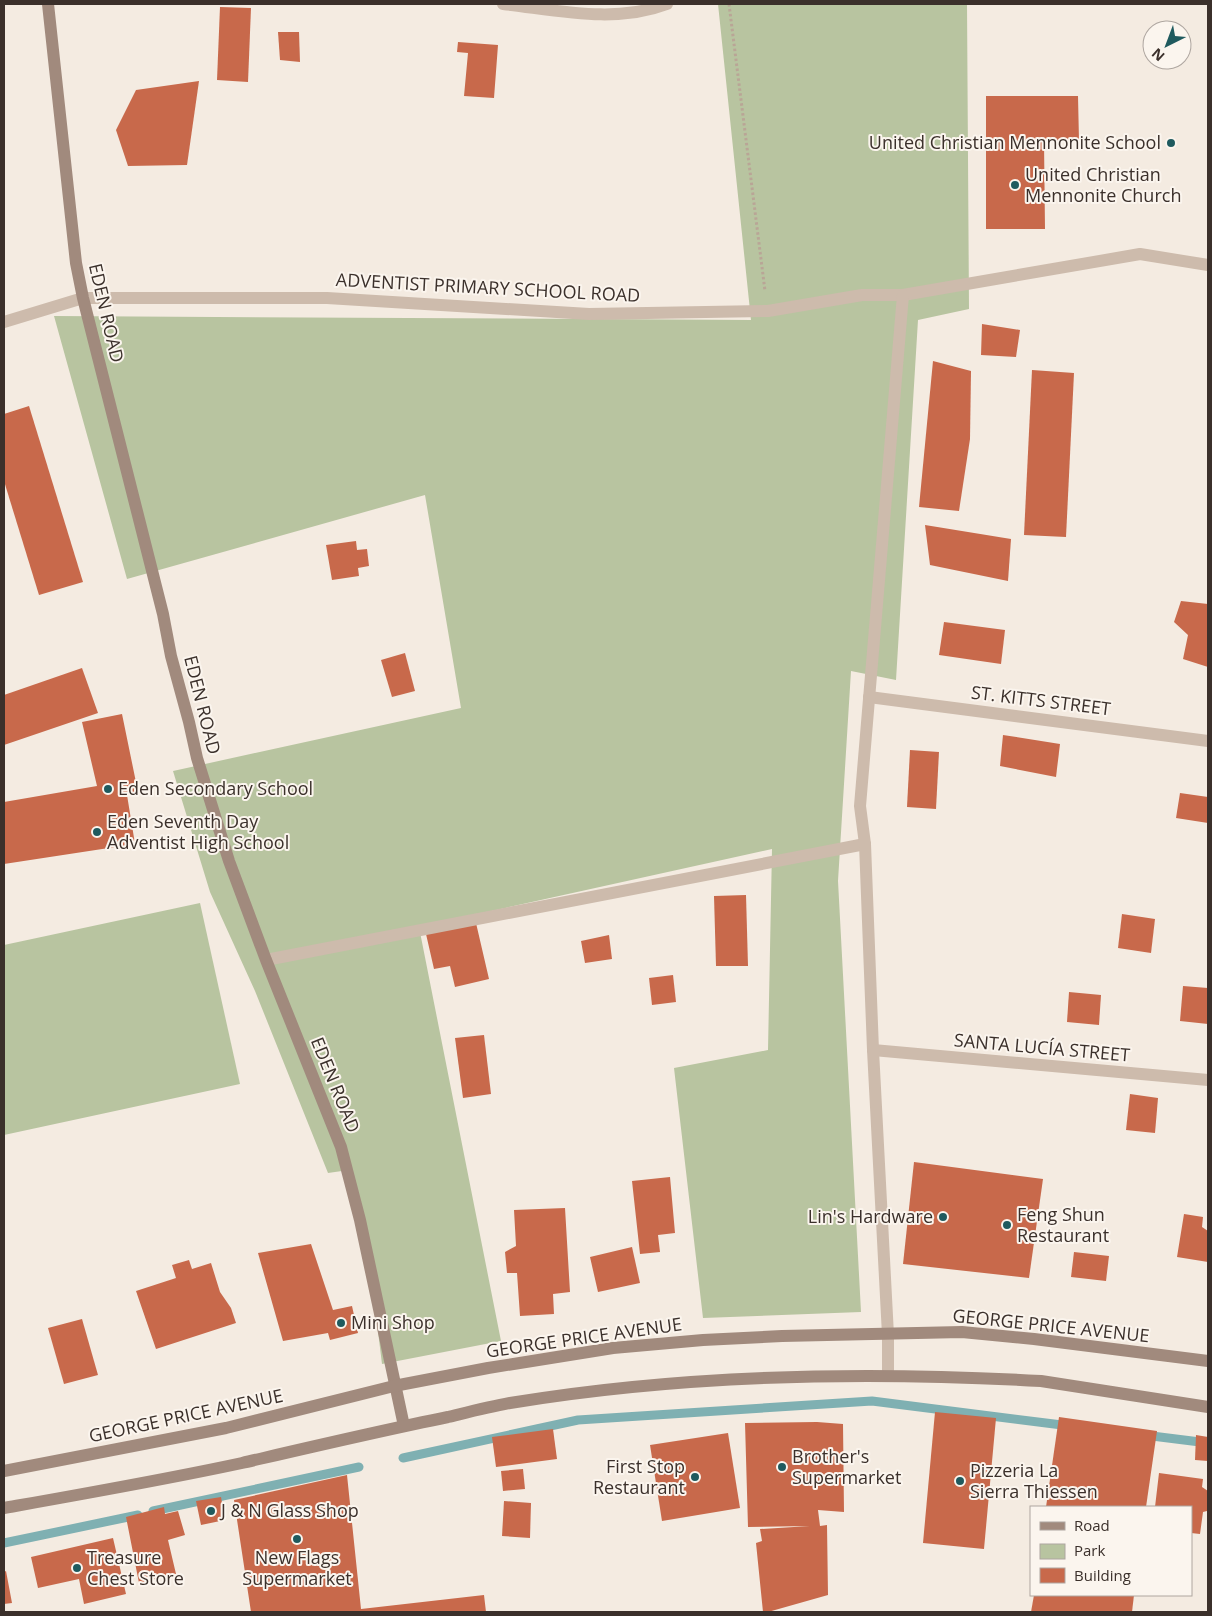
<svg xmlns="http://www.w3.org/2000/svg" width="1212" height="1616" viewBox="0 0 1212 1616" font-family="'Open Sans',sans-serif">
<rect width="100%" height="100%" fill="#f4ebe1"/>
<g fill="#b8c4a0">
<polygon points="718,4 967,4 969,309 918,320 896,680 851,671 838,881 861,1312 703,1318 674,1068 768,1050 772,849 419,927 501,1341 382,1364 367,1242 349,1170 328,1173 255,991 210,892 173,771 461,708 425,495 127,579 54,316 751,320"/>
<polygon points="200,903 240,1084 4,1135 4,945"/>
</g>
<g fill="none" stroke-linecap="round" stroke-linejoin="round">
<g stroke="#7fb0b2" stroke-width="9">
<polyline points="1144,1435 1208,1443"/>
<polyline points="403,1458 578,1420 872,1401 1070,1426"/>
<polyline points="153,1511 359,1467"/>
<polyline points="4,1543 138,1515"/>
</g>
</g>
<g fill="#c8694b">
<polygon points="220,7 251,8 248,82 217,80"/>
<polygon points="278,32 299,32 300,62 280,60"/>
<polygon points="458,42 498,45 494,98 464,96 468,53 457,52"/>
<polygon points="199,81 187,165 128,166 116,130 136,90"/>
<polygon points="986,96 1078,96 1079,141 1044,141 1045,229 986,229"/>
<polygon points="982,324 1020,330 1016,357 981,355"/>
<polygon points="933,361 971,371 970,439 959,511 919,507"/>
<polygon points="1032,370 1074,373 1066,537 1024,535"/>
<polygon points="29,406 83,582 39,595 4,481 4,414"/>
<polygon points="925,525 1011,539 1008,581 930,565"/>
<polygon points="356,541 357,550 367,549 369,566 358,568 359,576 332,580 326,545"/>
<polygon points="1181,601 1208,604 1208,667 1183,659 1188,635 1174,622"/>
<polygon points="944,622 1005,630 1001,664 939,655"/>
<polygon points="405,653 415,691 392,697 381,660"/>
<polygon points="82,668 98,713 4,745 4,695"/>
<polygon points="122,714 138,792 127,795 135,844 4,864 4,802 97,786 82,722"/>
<polygon points="1003,735 1060,744 1056,777 1000,766"/>
<polygon points="910,750 939,752 936,809 907,807"/>
<polygon points="1180,793 1208,797 1208,823 1176,818"/>
<polygon points="746,895 748,966 716,966 714,896"/>
<polygon points="1122,914 1155,919 1151,953 1118,948"/>
<polygon points="476,923 489,979 455,987 450,966 434,969 426,934"/>
<polygon points="609,935 612,959 585,963 581,941"/>
<polygon points="673,975 676,1002 652,1005 649,978"/>
<polygon points="1183,986 1208,988 1208,1024 1180,1021"/>
<polygon points="1069,992 1101,995 1099,1025 1067,1022"/>
<polygon points="484,1035 491,1094 463,1098 455,1038"/>
<polygon points="1130,1094 1158,1098 1155,1133 1126,1130"/>
<polygon points="914,1162 1043,1179 1029,1278 903,1264"/>
<polygon points="670,1177 675,1233 658,1235 660,1252 640,1254 632,1181"/>
<polygon points="565,1208 570,1292 553,1294 554,1314 520,1316 517,1273 507,1273 505,1252 516,1246 514,1210"/>
<polygon points="1184,1214 1203,1217 1202,1227 1208,1231 1208,1262 1177,1257"/>
<polygon points="311,1244 333,1310 352,1306 358,1333 330,1340 328,1333 283,1341 258,1253"/>
<polygon points="632,1247 640,1283 598,1292 590,1257"/>
<polygon points="1074,1252 1109,1256 1106,1281 1071,1277"/>
<polygon points="189,1260 192,1269 211,1263 220,1292 231,1308 236,1323 156,1349 136,1291 176,1278 172,1265"/>
<polygon points="82,1319 98,1375 64,1384 48,1328"/>
<polygon points="935,1412 996,1418 984,1549 923,1543"/>
<polygon points="1059,1417 1157,1431 1146,1507 1046,1507"/>
<polygon points="817,1422 843,1424 844,1512 818,1510 820,1526 827,1525 828,1595 768,1612 763,1612 756,1543 762,1541 760,1529 810,1526 748,1527 745,1423"/>
<polygon points="553,1429 557,1459 496,1467 492,1437"/>
<polygon points="728,1433 740,1508 662,1521 650,1445"/>
<polygon points="1196,1435 1208,1437 1208,1461 1195,1460"/>
<polygon points="523,1469 525,1489 503,1491 501,1471"/>
<polygon points="1159,1473 1203,1479 1202,1487 1208,1491 1208,1499 1207,1511 1203,1512 1200,1534 1191,1533 1191,1507 1155,1507"/>
<polygon points="347,1475 361,1609 484,1595 486,1612 251,1612 234,1500"/>
<polygon points="221,1497 225,1520 201,1525 196,1501"/>
<polygon points="504,1501 531,1503 530,1538 502,1536"/>
<polygon points="164,1507 165,1514 178,1511 185,1535 168,1540 176,1574 139,1583 126,1517"/>
<polygon points="113,1538 126,1594 84,1604 79,1579 38,1588 31,1557"/>
<polygon points="6,1571 12,1603 4,1604 4,1572"/>
<polygon points="1034,1595 1134,1595 1132,1612 1031,1612"/>
</g>
<g fill="none" stroke-linecap="round" stroke-linejoin="round">
<polyline stroke="#b9a596" stroke-width="3" stroke-dasharray="2.5 2.5" stroke-linecap="butt" points="729,4 765,291"/>
<polyline stroke="#cdbbac" stroke-width="12" points="266,960 865,844"/>
<g stroke="#cdbbac" stroke-width="12">
<path d="M503,4C557,10 615,24 667,4"/>
<polyline points="4,322 83,298 327,298 589,314 768,311 862,295 903,295 1140,254 1208,265"/>
<polyline points="869,697 1208,741"/>
<polyline points="873,1050 1208,1080"/>
<polyline points="888,1375 888,1335 873,1050 865,844 860,806 903,295"/>
</g>
<g stroke="#a18a7d" stroke-width="12">
<polyline points="48,4 76,263 83,298 163,614 171,656 189,722 197,758 229,861 266,960 341,1147 360,1220 404,1426"/>
<polyline points="4,1471 226,1428 394,1386 488,1368 613,1348 703,1340 782,1336 962,1332 1034,1339 1208,1361"/>
<path d="M4,1508C83,1494 163,1480 242,1463C311,1447 379,1431 448,1417C469,1412 489,1407 510,1403C685,1374 864,1371 1041,1381L1208,1407"/>
</g>
</g>
<g fill="#1f5a5e" stroke="#fbf5ee" stroke-width="2">
<circle cx="1171" cy="143" r="5"/>
<circle cx="1015" cy="185" r="5"/>
<circle cx="108" cy="789" r="5"/>
<circle cx="97" cy="832" r="5"/>
<circle cx="943" cy="1217" r="5"/>
<circle cx="1007" cy="1225" r="5"/>
<circle cx="341" cy="1323" r="5"/>
<circle cx="782" cy="1467" r="5"/>
<circle cx="695" cy="1477" r="5"/>
<circle cx="960" cy="1481" r="5"/>
<circle cx="211" cy="1511" r="5"/>
<circle cx="297" cy="1539" r="5"/>
<circle cx="77" cy="1568" r="5"/>
</g>
<g text-anchor="middle" stroke-width="4" stroke-linejoin="round" paint-order="stroke">
<g font-size="18" fill="#3b302b" stroke="#fbf5ee" text-anchor="start">
<text x="1161" y="149" text-anchor="end">United Christian Mennonite School</text>
<text x="1025" y="181">United Christian<tspan x="1025" dy="21">Mennonite Church</tspan></text>
<text x="118" y="795">Eden Secondary School</text>
<text x="107" y="828">Eden Seventh Day<tspan x="107" dy="21">Adventist High School</tspan></text>
<text x="1017" y="1221">Feng Shun<tspan x="1017" dy="21">Restaurant</tspan></text>
<text x="933" y="1223" text-anchor="end">Lin's Hardware</text>
<text x="351" y="1329">Mini Shop</text>
<text x="792" y="1463">Brother's<tspan x="792" dy="21">Supermarket</tspan></text>
<text x="685" y="1473" text-anchor="end">First Stop<tspan x="685" dy="21">Restaurant</tspan></text>
<text x="970" y="1477">Pizzeria La<tspan x="970" dy="21">Sierra Thiessen</tspan></text>
<text x="221" y="1517">J &amp; N Glass Shop</text>
<text x="87" y="1564">Treasure<tspan x="87" dy="21">Chest Store</tspan></text>
<text x="297" y="1564" text-anchor="middle">New Flags<tspan x="297" dy="21">Supermarket</tspan></text>
</g>
<g font-size="18" fill="#3b302b" stroke="#fbf5ee">
<text transform="translate(488 288) rotate(3)" y="6">ADVENTIST PRIMARY SCHOOL ROAD</text>
<text transform="translate(106 313) rotate(77)" y="6">EDEN ROAD</text>
<text transform="translate(1041 701) rotate(7)" y="6">ST. KITTS STREET</text>
<text transform="translate(202 705) rotate(76)" y="6">EDEN ROAD</text>
<text transform="translate(1042 1048) rotate(5)" y="6">SANTA LUCÍA STREET</text>
<text transform="translate(335 1085) rotate(68)" y="6">EDEN ROAD</text>
<text transform="translate(1051 1326) rotate(6)" y="6">GEORGE PRICE AVENUE</text>
<text transform="translate(584 1338) rotate(-8)" y="6">GEORGE PRICE AVENUE</text>
<text transform="translate(186 1416) rotate(-12)" y="6">GEORGE PRICE AVENUE</text>
</g>
</g>
<rect width="1212" height="1616" fill="none" stroke="#3b302b" stroke-width="10"/>
<rect x="1030" y="1506" width="162" height="90" fill="#fbf5ee" stroke="#aea6a0"/>
<rect x="1040" y="1522" width="25" height="8" fill="#a18a7d" stroke="#aea6a0"/>
<text x="1074" y="1531" font-size="15" fill="#3b302b">Road</text>
<rect x="1040" y="1544" width="25" height="15" fill="#b8c4a0" stroke="#aea6a0"/>
<text x="1074" y="1556" font-size="15" fill="#3b302b">Park</text>
<rect x="1040" y="1568" width="25" height="15" fill="#c8694b" stroke="#aea6a0"/>
<text x="1074" y="1581" font-size="15" fill="#3b302b">Building</text>
<g transform="translate(1167 45) rotate(222)"><circle r="24" fill="#fbf5ee" stroke="#aea6a0"/>
<path d="M0-4L9 19L0 12L-9 19Z" fill="#1f5a5e"/>
<text y="-8" font-size="14" font-weight="bold" text-anchor="middle" fill="#3b302b">N</text>
</g>
</svg>
